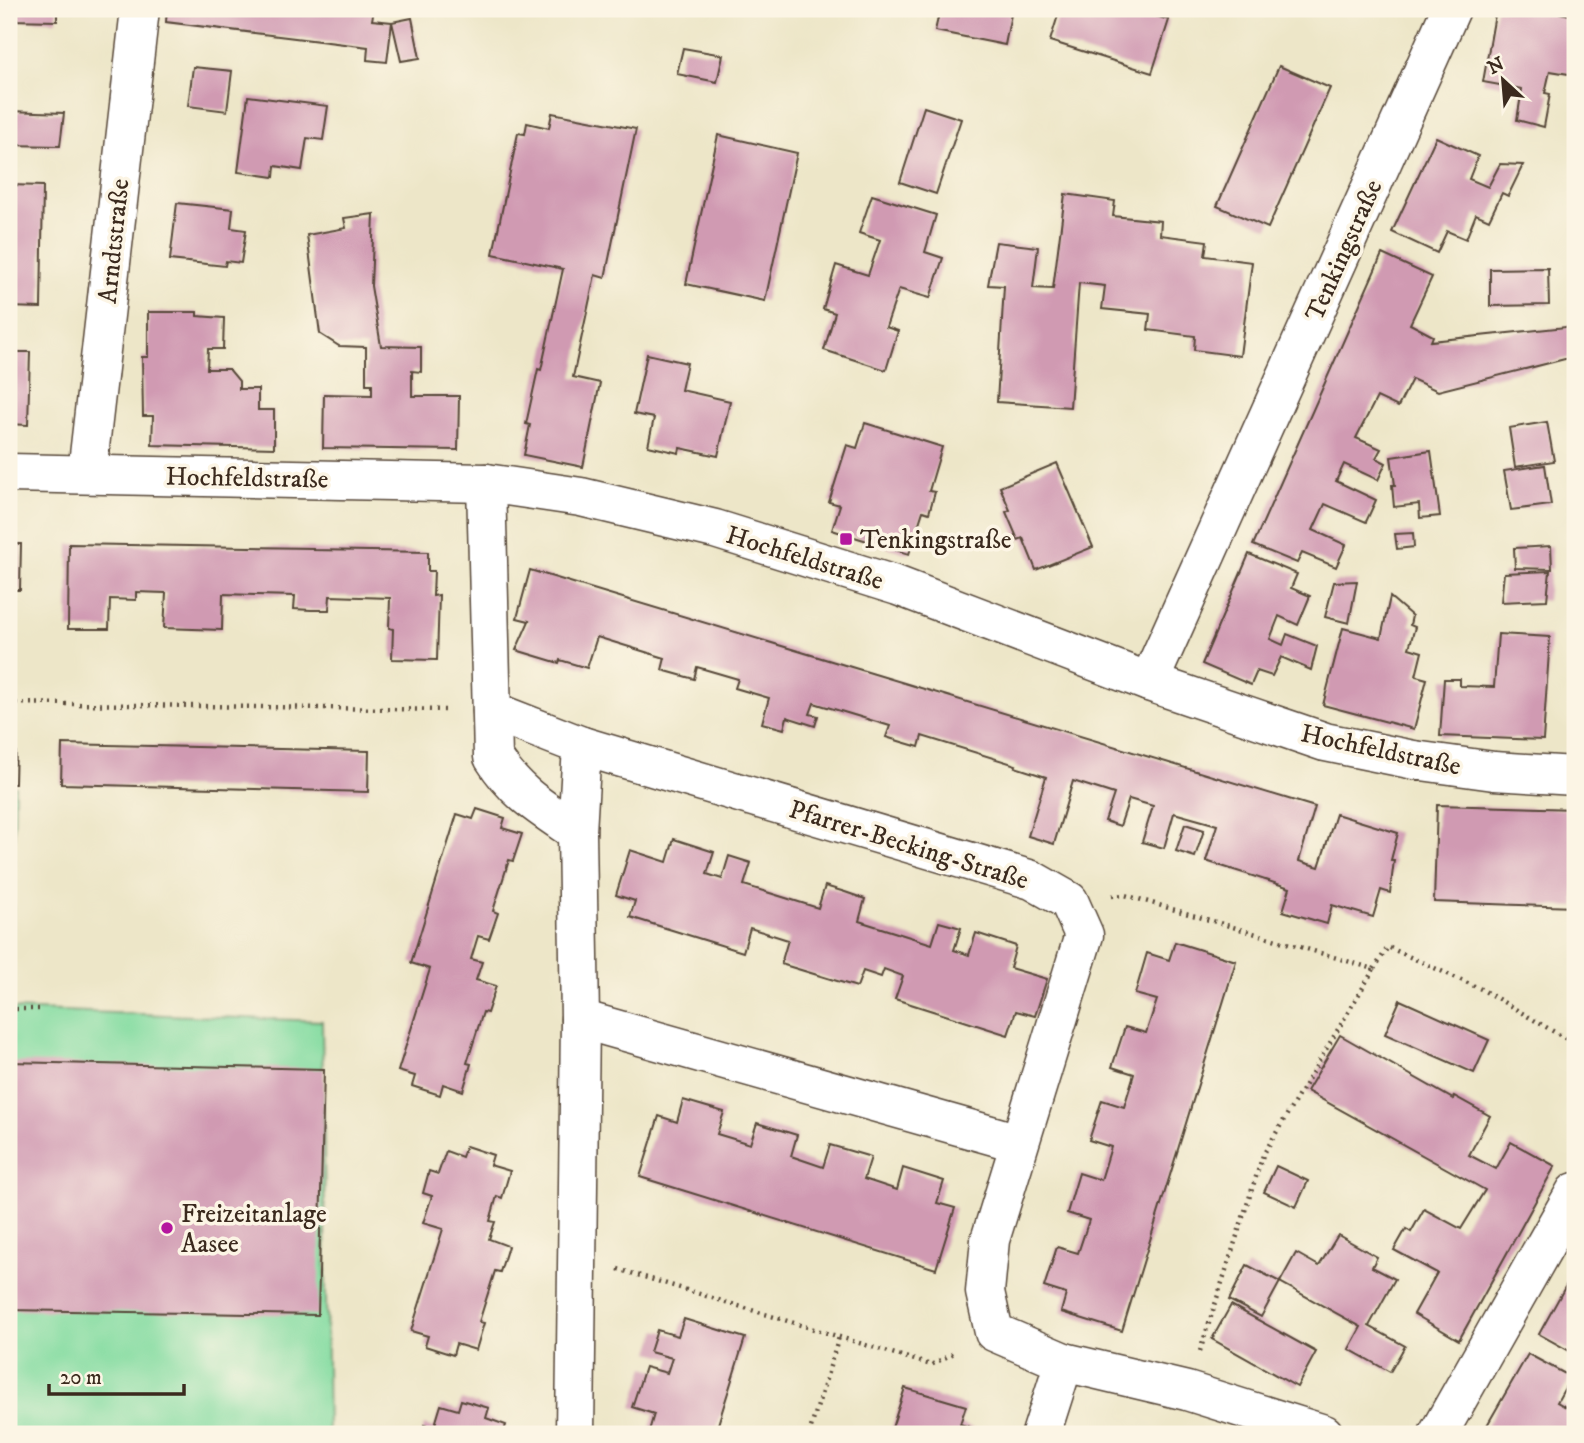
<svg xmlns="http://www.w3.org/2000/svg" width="1584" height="1443" viewBox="0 0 1584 1443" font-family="'IM FELL DW Pica',serif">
<rect width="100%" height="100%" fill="#fcf5e5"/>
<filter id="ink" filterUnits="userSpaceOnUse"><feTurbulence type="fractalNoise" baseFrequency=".0143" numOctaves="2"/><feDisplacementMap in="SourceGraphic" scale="14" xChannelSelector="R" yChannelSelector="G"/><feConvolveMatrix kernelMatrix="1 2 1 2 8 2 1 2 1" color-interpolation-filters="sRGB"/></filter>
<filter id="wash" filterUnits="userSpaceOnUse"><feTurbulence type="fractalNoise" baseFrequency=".00686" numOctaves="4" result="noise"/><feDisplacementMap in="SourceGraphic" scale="28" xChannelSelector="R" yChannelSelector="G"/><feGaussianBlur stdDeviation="1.57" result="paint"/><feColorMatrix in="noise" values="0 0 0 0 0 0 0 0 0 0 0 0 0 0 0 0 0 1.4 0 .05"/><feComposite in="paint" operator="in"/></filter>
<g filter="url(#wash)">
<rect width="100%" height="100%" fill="#ede6c8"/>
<polygon fill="#84dca1" stroke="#608360" stroke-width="2" points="9,786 15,786 10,1009 322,1021 328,1434 9,1434"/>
<g id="blocks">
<g fill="#d09ab2">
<polygon points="9,9 57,9 57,21 9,20"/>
<polygon points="167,9 374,9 372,20 392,22 412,18 420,58 401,61 392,22 387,62 367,60 368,47 166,22"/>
<polygon points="940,9 1012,9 1005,45 935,31"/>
<polygon points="1060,9 1133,9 1169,20 1152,73 1050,41"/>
<polygon points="1496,9 1560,9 1560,13 1575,16 1575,75 1550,71 1545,93 1550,94 1544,127 1517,120 1522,89 1483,82"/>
<polygon points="683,48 723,55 717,82 677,74"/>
<polygon points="1279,66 1330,88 1268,228 1217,206"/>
<polygon points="193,67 232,71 227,111 188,106"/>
<polygon points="248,96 328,106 323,140 307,138 302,170 275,166 274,177 238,172"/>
<polygon points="924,107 961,119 936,194 900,182"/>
<polygon points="9,111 64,113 60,146 9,145"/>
<polygon points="552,113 636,129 605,278 595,275 573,377 600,383 583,467 524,455 530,425 526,424 538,369 541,370 563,269 493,254 518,133 525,134 527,123 549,128"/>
<polygon points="718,135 797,153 765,301 686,284"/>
<polygon points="1436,137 1478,156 1469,179 1488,187 1500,164 1523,165 1508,196 1502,193 1489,220 1476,214 1466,239 1447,231 1437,253 1392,232"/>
<polygon points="9,185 43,186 41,308 9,307"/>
<polygon points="1065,194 1115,201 1113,216 1161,221 1160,235 1207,241 1205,256 1252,262 1240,356 1194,350 1195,336 1148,330 1150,314 1102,309 1105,286 1079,283 1070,407 997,402 1004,286 988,285 996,242 1038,247 1033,288 1053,289"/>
<polygon points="872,195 936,215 925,252 943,258 930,298 899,289 886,327 898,331 886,370 824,350 835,313 823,309 836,265 868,275 880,240 859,233"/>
<polygon points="177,203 233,209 231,228 246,230 241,263 226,261 225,266 170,260"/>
<polygon points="374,214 371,286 381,346 421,347 421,372 412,371 412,396 459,396 458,450 323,448 324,394 372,395 372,384 366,384 366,347 339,346 320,334 307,235 346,228 344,218"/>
<polygon points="1382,254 1432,277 1410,324 1433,336 1431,341 1575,326 1573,357 1438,391 1412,379 1398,407 1377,397 1356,438 1381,449 1376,458 1386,463 1378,480 1344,464 1336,481 1376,500 1366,522 1325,504 1313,530 1346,545 1336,567 1302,553 1297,563 1253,545"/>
<polygon points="1548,268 1549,305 1490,306 1490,269"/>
<polygon points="148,312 197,312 197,316 224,318 223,349 208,349 207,369 229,369 239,381 239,389 258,389 258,410 274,410 274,448 152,445 153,416 143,416 142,357 148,357"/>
<polygon points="9,352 30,352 28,425 9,424"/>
<polygon points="647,354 687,363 681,390 730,401 718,456 680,448 679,453 648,446 654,418 634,414"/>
<polygon points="1547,422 1554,461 1515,467 1509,428"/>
<polygon points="865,423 942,447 929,491 935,492 929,513 923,511 909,554 832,530 840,505 829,502 847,445 857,448"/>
<polygon points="1431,451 1440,516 1420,518 1419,504 1394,507 1392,485 1395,485 1391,457"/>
<polygon points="1057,463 1093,547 1036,570 1023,538 1018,540 1006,512 1010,510 1000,487"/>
<polygon points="1545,465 1551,505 1511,510 1504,471"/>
<polygon points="1413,533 1414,547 1397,549 1395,534"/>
<polygon points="9,544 21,544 20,590 9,590"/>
<polygon points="69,544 313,548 313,550 428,552 428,571 434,571 433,596 439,595 437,660 392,659 393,629 389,628 390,598 330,596 329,610 311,610 294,609 295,596 223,594 222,630 164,628 166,593 136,592 136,600 110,599 109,629 68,629"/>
<polygon points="1551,546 1552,569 1515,568 1514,548"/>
<polygon points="1249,554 1297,574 1291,588 1310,596 1298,625 1279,616 1270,639 1283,645 1287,634 1317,646 1311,670 1281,657 1272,676 1257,671 1251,685 1202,664"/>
<polygon points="530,570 1315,807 1299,861 1319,867 1336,814 1398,833 1391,860 1394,860 1390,893 1381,890 1373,917 1332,905 1327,924 1283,911 1290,888 1206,861 1217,825 1174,813 1164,848 1142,842 1153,806 1129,799 1120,826 1105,821 1114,794 1073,781 1054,844 1028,836 1046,777 1015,767 1016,765 922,736 919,747 902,742 886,737 890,726 814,703 810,714 818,716 815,726 787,717 784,729 762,723 769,698 735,688 738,679 697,667 694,679 662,670 665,658 597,637 587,668 560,660 559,663 516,650 529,621 517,618"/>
<polygon points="1550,571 1547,600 1501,602 1504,573"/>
<polygon points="1357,581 1349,623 1325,617 1334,582"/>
<polygon points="1390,597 1412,616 1410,625 1415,627 1409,648 1422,652 1416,676 1427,679 1414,729 1323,705 1343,628 1381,638"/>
<polygon points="1498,634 1550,637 1543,740 1440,736 1444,679 1460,679 1460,686 1494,687"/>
<polygon points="9,743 16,743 15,784 9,784"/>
<polygon points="62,744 369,751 368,792 61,784"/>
<polygon points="1437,805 1575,809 1575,907 1434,902"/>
<polygon points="477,809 505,818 502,828 522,834 513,861 509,860 493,911 498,913 489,939 478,936 471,959 482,962 476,980 496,986 487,1013 483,1012 467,1063 471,1064 463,1091 443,1084 440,1095 412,1086 415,1076 398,1071 430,969 411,963 457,814 473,819"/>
<polygon points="1185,824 1204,830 1195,857 1176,851"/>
<polygon points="674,839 714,852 707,874 722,879 729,856 751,863 744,885 818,908 825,886 845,892 865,899 859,921 932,944 939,922 961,928 954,950 969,955 976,933 1016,946 1010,968 1047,979 1035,1016 1016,1011 1008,1035 895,999 903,976 884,969 881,977 863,971 857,987 781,964 788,940 750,928 743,952 630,917 635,901 616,895 630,850 667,862"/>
<polygon points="1175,942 1236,961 1122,1331 1061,1312 1066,1294 1044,1287 1057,1247 1078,1253 1089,1220 1067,1213 1079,1173 1101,1180 1111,1147 1089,1140 1102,1100 1124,1107 1134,1074 1112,1067 1125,1027 1146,1033 1157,1000 1135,994 1147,953 1169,960"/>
<polygon points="1400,1000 1489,1040 1474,1073 1385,1034"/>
<polygon points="1340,1035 1453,1099 1454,1096 1490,1116 1469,1155 1496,1169 1511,1142 1555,1166 1459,1340 1414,1314 1437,1273 1394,1250 1406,1229 1411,1232 1424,1209 1461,1229 1485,1190 1307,1091"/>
<polygon points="9,1062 324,1069 318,1315 9,1310"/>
<polygon points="683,1100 724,1112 717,1134 750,1144 757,1123 797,1135 791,1156 823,1167 830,1145 871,1157 864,1179 897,1190 903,1168 944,1181 937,1203 955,1208 936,1269 640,1177 659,1116 677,1122"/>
<polygon points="466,1146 493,1155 490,1165 510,1171 502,1198 497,1196 490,1221 495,1222 489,1239 508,1246 500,1272 495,1271 479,1322 484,1323 476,1350 456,1344 453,1355 425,1346 428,1336 411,1331 443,1229 423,1223 432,1196 423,1193 429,1171 438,1174 446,1151 462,1157"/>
<polygon points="1276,1166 1308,1181 1296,1207 1264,1192"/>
<polygon points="1338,1235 1377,1257 1372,1267 1395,1279 1369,1326 1405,1346 1390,1372 1349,1349 1361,1327 1280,1282 1296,1253 1319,1266"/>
<polygon points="1247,1265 1280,1282 1261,1317 1229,1300"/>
<polygon points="1575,1269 1575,1354 1539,1334"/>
<polygon points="1231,1305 1316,1352 1297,1387 1212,1339"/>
<polygon points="684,1319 745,1338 715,1434 658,1434 649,1431 654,1414 632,1407 645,1367 667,1373 672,1358 650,1352 657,1330 678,1336"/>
<polygon points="1528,1354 1571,1377 1557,1402 1575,1412 1575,1434 1482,1434"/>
<polygon points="905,1388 966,1406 960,1424 982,1431 981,1434 890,1434"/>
<polygon points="461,1400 489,1408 486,1418 506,1425 503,1434 422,1434 424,1425 434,1428 441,1405 458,1410"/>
</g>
</g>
</g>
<g filter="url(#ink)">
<use href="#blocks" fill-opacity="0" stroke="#564638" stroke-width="2"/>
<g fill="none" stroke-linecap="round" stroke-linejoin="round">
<defs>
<g id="minor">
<polyline points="9,473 486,483 581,497 715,529 898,586 1149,682 1325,742 1414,760 1494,771 1575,776"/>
<polyline points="87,473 140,9"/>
<path d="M486,483L493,757C516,794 542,808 577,832"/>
<polyline points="1149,682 1451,9"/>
<polyline points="492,711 582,746 1032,880 1069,901 1084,935 990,1240 985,1292 994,1332 1064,1362"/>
<polyline points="580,1019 1019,1143"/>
<polyline points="575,1434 580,1019 577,832 582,746"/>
<polyline points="1041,1434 1064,1362 1187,1391 1324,1434"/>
<polyline points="1438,1434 1575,1192"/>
</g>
</defs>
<use href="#minor" stroke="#564638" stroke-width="41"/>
<g stroke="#564638" stroke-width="4.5" stroke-dasharray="2 5" stroke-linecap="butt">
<polyline points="9,703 449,710"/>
<polyline points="1112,896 1125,895 1374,969 1388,947 1481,989 1575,1044"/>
<polyline points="9,1009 41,1009"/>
<polyline points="618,1269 931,1365 956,1352"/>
<polyline points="1200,1351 1263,1155 1374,969"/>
<polyline points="809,1434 839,1337"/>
</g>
<use href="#minor" stroke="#fff" stroke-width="38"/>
</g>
</g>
<g fill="#b5179e" stroke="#fcf5e5" stroke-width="2.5">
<rect x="839" y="532" width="14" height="14" rx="3.5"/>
<circle cx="167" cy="1228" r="7"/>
</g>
<g text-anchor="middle" stroke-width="7" stroke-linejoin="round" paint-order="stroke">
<g font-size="26" fill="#3b2a1e" stroke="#fcf5e5">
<text transform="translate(113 241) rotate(-84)" y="9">Arndtstraße</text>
<text transform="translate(1343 250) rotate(-66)" y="9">Tenkingstraße</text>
<text transform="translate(247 477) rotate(1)" y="9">Hochfeldstraße</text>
<text transform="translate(805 557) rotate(17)" y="9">Hochfeldstraße</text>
<text transform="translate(1381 749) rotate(12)" y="9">Hochfeldstraße</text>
<text transform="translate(909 844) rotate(17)" y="9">Pfarrer-Becking-Straße</text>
</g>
<g font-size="26" fill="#3b2a1e" stroke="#fcf5e5" text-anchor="start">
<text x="860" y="548">Tenkingstraße</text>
<text x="181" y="1222">Freizeitanlage<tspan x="181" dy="30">Aasee</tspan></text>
</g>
</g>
<rect width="1584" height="1443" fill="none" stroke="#fcf5e5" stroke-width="35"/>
<g transform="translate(1503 80) rotate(334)" stroke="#fcf5e5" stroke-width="5" paint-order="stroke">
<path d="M0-5L12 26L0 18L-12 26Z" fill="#3b2a1e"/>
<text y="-10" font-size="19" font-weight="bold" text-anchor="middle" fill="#3b2a1e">N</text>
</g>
<path d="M49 1384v10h135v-10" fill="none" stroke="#3b2a1e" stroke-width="3.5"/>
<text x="60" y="1384" font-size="21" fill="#3b2a1e" stroke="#fcf5e5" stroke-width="5" paint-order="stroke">20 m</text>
</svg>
